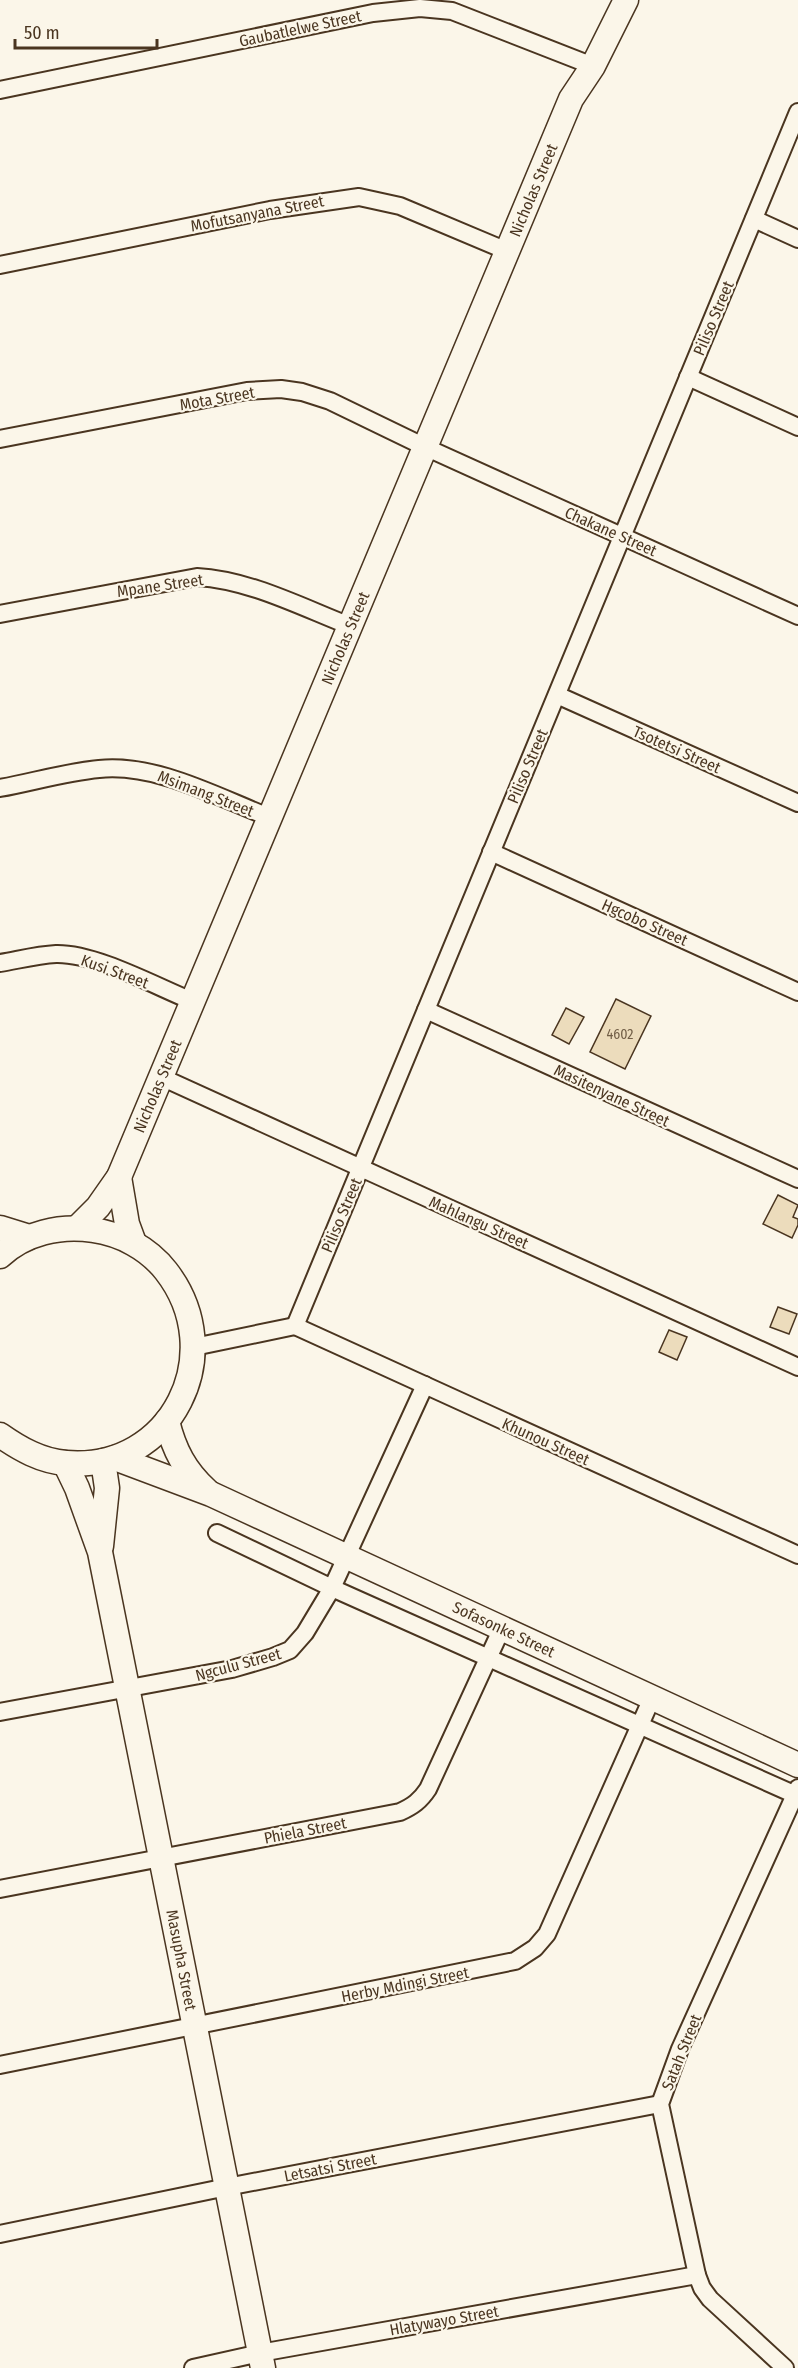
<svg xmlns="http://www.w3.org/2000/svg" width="798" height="2368" viewBox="0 0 798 2368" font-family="'Fira Sans Condensed',sans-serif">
<rect width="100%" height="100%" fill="#fbf6e9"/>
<g fill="#ecdcbc" stroke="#4a3520" stroke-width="1.5">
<polygon points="616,999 651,1016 625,1069 590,1052"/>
<polygon points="566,1008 584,1017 569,1044 552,1035"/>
<polygon points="778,1195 798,1205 793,1217 798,1219 798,1225 792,1238 763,1224"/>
<polygon points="778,1307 797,1314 789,1334 770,1327"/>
<polygon points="669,1330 687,1337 677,1360 659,1352"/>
</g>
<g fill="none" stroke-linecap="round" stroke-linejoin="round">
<defs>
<g id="street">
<polyline points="0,90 373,13 420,8 452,11 593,66"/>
<polyline points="754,219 798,239"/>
<polyline points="0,265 270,210 359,197 400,206 507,251"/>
<polyline points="688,377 798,427"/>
<polyline points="0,439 247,391 281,389 302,392 330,401 425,447 798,616"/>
<path d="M0,614L197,577C250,580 301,607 350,626"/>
<polyline points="557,695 798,803"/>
<path d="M0,788C33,782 66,772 99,769C156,763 217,797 269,817"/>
<polyline points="491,852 798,992"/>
<path d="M0,963C18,960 37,955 56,954C95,953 155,986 192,1001"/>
<polyline points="426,1010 798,1179"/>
<polyline points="161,1077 798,1367"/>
<polyline points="295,1326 798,112"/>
<polyline points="295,1326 798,1555"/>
<polyline points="194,1347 295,1326"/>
<polyline points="217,1533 332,1588 798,1796"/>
<polyline points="0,1712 232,1669 273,1657 290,1650 305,1633 332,1588 425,1385"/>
<path d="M0,1889L400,1812C413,1806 420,1801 428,1789L502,1628"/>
<polyline points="0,2065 515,1961 535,1948 547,1934 652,1698"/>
<polyline points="0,2234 227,2187 660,2104"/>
<polyline points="193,2368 260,2353 697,2275"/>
<polyline points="785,2368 710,2299 702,2288 697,2275 660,2104 680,2049 798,1788"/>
</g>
<g id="secondary">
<polyline points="119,1177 127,1224 134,1243"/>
<polyline points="0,1228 29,1237"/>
<polyline points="77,1228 98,1207 119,1177 571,99 593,66 626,0"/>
<path d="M0,1256C25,1233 60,1225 93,1230C121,1234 148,1248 166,1271C230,1353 172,1472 66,1463C41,1461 20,1449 0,1435"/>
<path d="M167,1421C174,1450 185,1471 207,1491"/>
<polyline points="115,1458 211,1494 798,1765"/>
<polyline points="65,1463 77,1488 100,1552 263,2368"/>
<polyline points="101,1546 107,1488 103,1461"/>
</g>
</defs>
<use href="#street" stroke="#4a3520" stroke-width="20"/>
<use href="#secondary" stroke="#4a3520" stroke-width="27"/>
<use href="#street" stroke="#fbf6e9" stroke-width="16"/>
<use href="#secondary" stroke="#fbf6e9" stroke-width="24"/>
</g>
<g text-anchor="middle" stroke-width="4.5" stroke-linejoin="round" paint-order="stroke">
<g font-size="14" fill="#725f47">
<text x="620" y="1039">4602</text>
</g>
<g font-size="16" fill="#4a3520" stroke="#fbf6e9">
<text transform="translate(300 28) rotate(-12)" y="6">Gaubatlelwe Street</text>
<text transform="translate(533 190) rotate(-67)" y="6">Nicholas Street</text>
<text transform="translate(257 213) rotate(-11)" y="6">Mofutsanyana Street</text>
<text transform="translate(713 318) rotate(-67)" y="6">Piliso Street</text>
<text transform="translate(217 398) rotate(-10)" y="6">Mota Street</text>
<text transform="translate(611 531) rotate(24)" y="6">Chakane Street</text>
<text transform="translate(160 585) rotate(-8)" y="6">Mpane Street</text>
<text transform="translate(345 638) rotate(-67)" y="6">Nicholas Street</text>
<text transform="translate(677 749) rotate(24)" y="6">Tsotetsi Street</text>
<text transform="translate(527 766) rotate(-67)" y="6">Piliso Street</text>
<text transform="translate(206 793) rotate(21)" y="6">Msimang Street</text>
<text transform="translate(645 922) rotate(24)" y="6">Hgcobo Street</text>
<text transform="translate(115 971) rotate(20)" y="6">Kusi Street</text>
<text transform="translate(157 1086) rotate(-67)" y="6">Nicholas Street</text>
<text transform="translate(612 1095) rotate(25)" y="6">Masitenyane Street</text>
<text transform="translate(341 1215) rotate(-67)" y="6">Piliso Street</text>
<text transform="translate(479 1222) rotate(24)" y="6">Mahlangu Street</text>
<text transform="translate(546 1441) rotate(24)" y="6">Khunou Street</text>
<text transform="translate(504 1629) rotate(25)" y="6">Sofasonke Street</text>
<text transform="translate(238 1664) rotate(-15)" y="6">Ngculu Street</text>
<text transform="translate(305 1830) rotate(-11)" y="6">Phiela Street</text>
<text transform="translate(182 1960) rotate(79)" y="6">Masupha Street</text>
<text transform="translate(405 1984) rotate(-11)" y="6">Herby Mdingi Street</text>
<text transform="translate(681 2052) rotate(-68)" y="6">Satah Street</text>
<text transform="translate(330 2167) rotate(-11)" y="6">Letsatsi Street</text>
<text transform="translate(444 2320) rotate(-10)" y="6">Hlatywayo Street</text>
</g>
</g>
<path d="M15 39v9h142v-9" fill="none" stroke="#4a3520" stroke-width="3"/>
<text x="24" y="39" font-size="18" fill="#4a3520" stroke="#fbf6e9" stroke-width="4.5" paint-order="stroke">50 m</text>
</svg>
